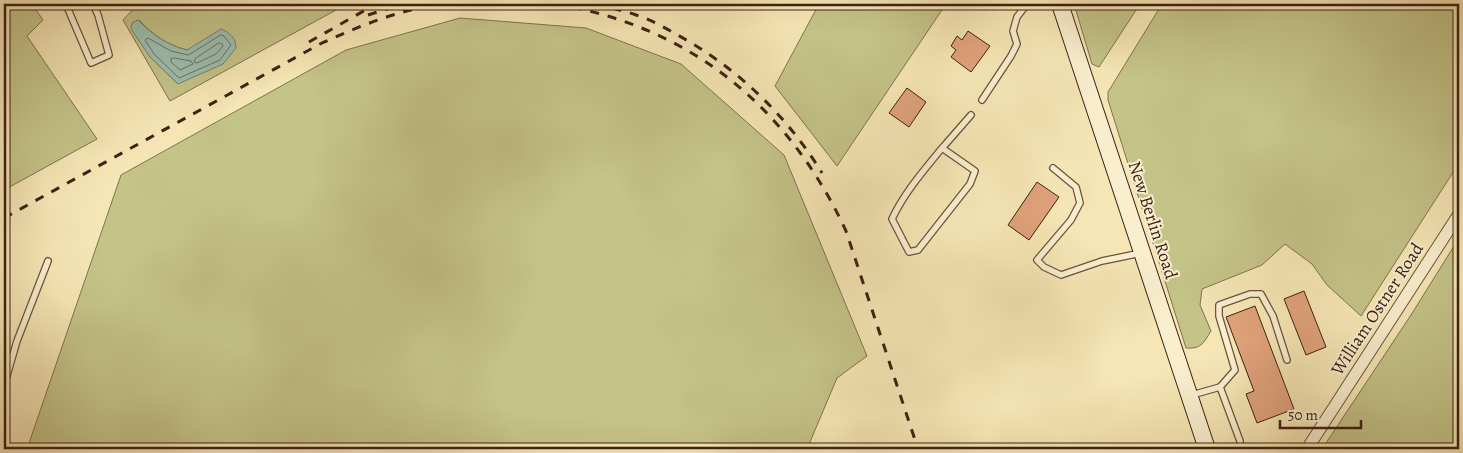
<svg xmlns="http://www.w3.org/2000/svg" width="1463" height="453" viewBox="0 0 1463 453" font-family="Alegreya,serif">
<rect width="100%" height="100%" fill="#f6e6b5"/>
<filter id="stains"><feTurbulence type="fractalNoise" baseFrequency=".004" numOctaves="4"/><feColorMatrix values="0 0 0 0 .2 0 0 0 0 .09 0 0 0 0 .02 0 0 0 .5 -.17"/></filter>
<radialGradient id="worn" r=".72"><stop offset=".6" stop-color="#630" stop-opacity="0"/><stop offset="1" stop-color="#630" stop-opacity=".3"/></radialGradient>
<g fill="#c4c388" stroke="#81724e" fill-rule="evenodd">
<polygon points="4,4 32,4 43,20 27,36 97,139 4,190"/>
<path d="M138,4H347L170,101L123,20ZM139,20C153,35 167,45 187,50L178,84L150,57Z"/>
<polygon points="819,4 946,4 837,166 775,86"/>
<polygon points="1074,4 1140,4 1099,67 1092,64"/>
<path d="M1162,4H1459V163L1361,316L1327,285L1312,264L1285,244L1262,265L1202,289L1200,305L1211,331C1203,344 1201,349 1186,348L1108,100V92Z"/>
<polygon points="460,18 586,28 681,64 784,155 867,356 837,378 807,449 27,449 121,175 346,50"/>
<polygon points="1459,238 1459,449 1322,449 1411,315"/>
</g>
<path fill="#9dbfb1" stroke="#777f72" d="M138,20C153,35 167,45 187,50L221,29C230,32 236,39 236,48L223,64L178,84L150,57L131,29L132,23Z"/>
<g fill="none" stroke-linecap="round" stroke-linejoin="round">
<g stroke="#6e7062" stroke-width="1">
<polygon points="221,35 224,36 231,45 220,60 179,78 154,54 145,40 148,38 171,51 188,55"/>
<polygon points="219,43 222,44 223,46 216,54 197,63 194,62 195,59"/>
<polygon points="174,58 191,61 193,64 180,70 171,62 171,59"/>
</g>
</g>
<g fill="#dfa27b" stroke="#3e2014">
<polygon points="968,31 990,46 971,72 951,57 956,50 951,46 957,36 962,40"/>
<polygon points="907,88 926,102 909,127 889,113"/>
<polygon points="1037,182 1059,197 1029,240 1008,225"/>
<polygon points="1304,291 1326,347 1306,355 1284,299"/>
<polygon points="1255,306 1294,409 1257,423 1246,394 1254,391 1226,317"/>
</g>
<g fill="none" stroke-linecap="round" stroke-linejoin="round">
<defs>
<g id="lane">
<polyline points="76,4 68,9 91,63 109,55 98,15 93,4"/>
<polyline points="982,100 1011,56 1017,44 1013,31 1017,17 1027,4"/>
<path d="M942,148L975,171L970,184L918,250L909,252L892,219C904,193 924,170 942,148L944,146L971,115"/>
<polyline points="1053,168 1076,187 1080,203 1071,220 1037,260 1044,267 1061,275 1102,261 1141,253"/>
<polyline points="4,386 17,341 48,261"/>
<polyline points="1220,387 1240,441"/>
<polyline points="1192,395 1220,387 1235,370 1219,316 1219,305 1250,294 1261,294 1273,316 1287,360"/>
</g>
<polyline id="street" points="1307,449 1459,214"/>
<polyline id="secondary" points="1060,4 1207,449"/>
</defs>
<use href="#lane" stroke="#6c523c" stroke-width="8"/>
<use href="#street" stroke="#6c523c" stroke-width="13"/>
<use href="#secondary" stroke="#3e2014" stroke-width="18"/>
<use href="#lane" stroke="#f9efcf" stroke-width="5.5"/>
<use href="#street" stroke="#f9efcf" stroke-width="11"/>
<use href="#secondary" stroke="#f9efcf" stroke-width="16"/>
<g stroke="#3e2014" stroke-width="3" stroke-dasharray="9 9" stroke-linecap="butt">
<path d="M555,4C691,26 789,108 846,231L918,449"/>
<path d="M595,4C608,8 623,10 636,15C649,19 662,26 674,33C735,66 786,114 822,173"/>
<polyline points="368,15 403,4"/>
<polyline points="309,42 376,4"/>
<path d="M4,218L320,44C359,26 399,10 441,4"/>
</g>
</g>
<g text-anchor="middle" stroke-width="4" stroke-linejoin="round" paint-order="stroke">
<g font-size="18" fill="#3e2014" stroke="#f9efcf">
<text transform="translate(1153 220) rotate(72)" y="6">New Berlin Road</text>
<text transform="translate(1377 309) rotate(-57)" y="6">William Ostner Road</text>
</g>
</g>
<rect width="1463" height="453" fill="none" stroke="#f6e6b5" stroke-width="20"/>
<rect x="5" y="5" width="1453" height="443" fill="none" stroke="#3e2014" stroke-width="2.5"/>
<rect x="10" y="10" width="1443" height="433" fill="none" stroke="#3e2014"/>
<path d="M1280 420v8h81v-8" fill="none" stroke="#3e2014" stroke-width="2.5"/>
<text x="1288" y="420" font-size="15" fill="#3e2014" stroke="#f9efcf" stroke-width="4" paint-order="stroke">50 m</text>
<rect width="100%" height="100%" filter="url(#stains)"/>
<rect width="100%" height="100%" fill="url(#worn)"/>
</svg>
